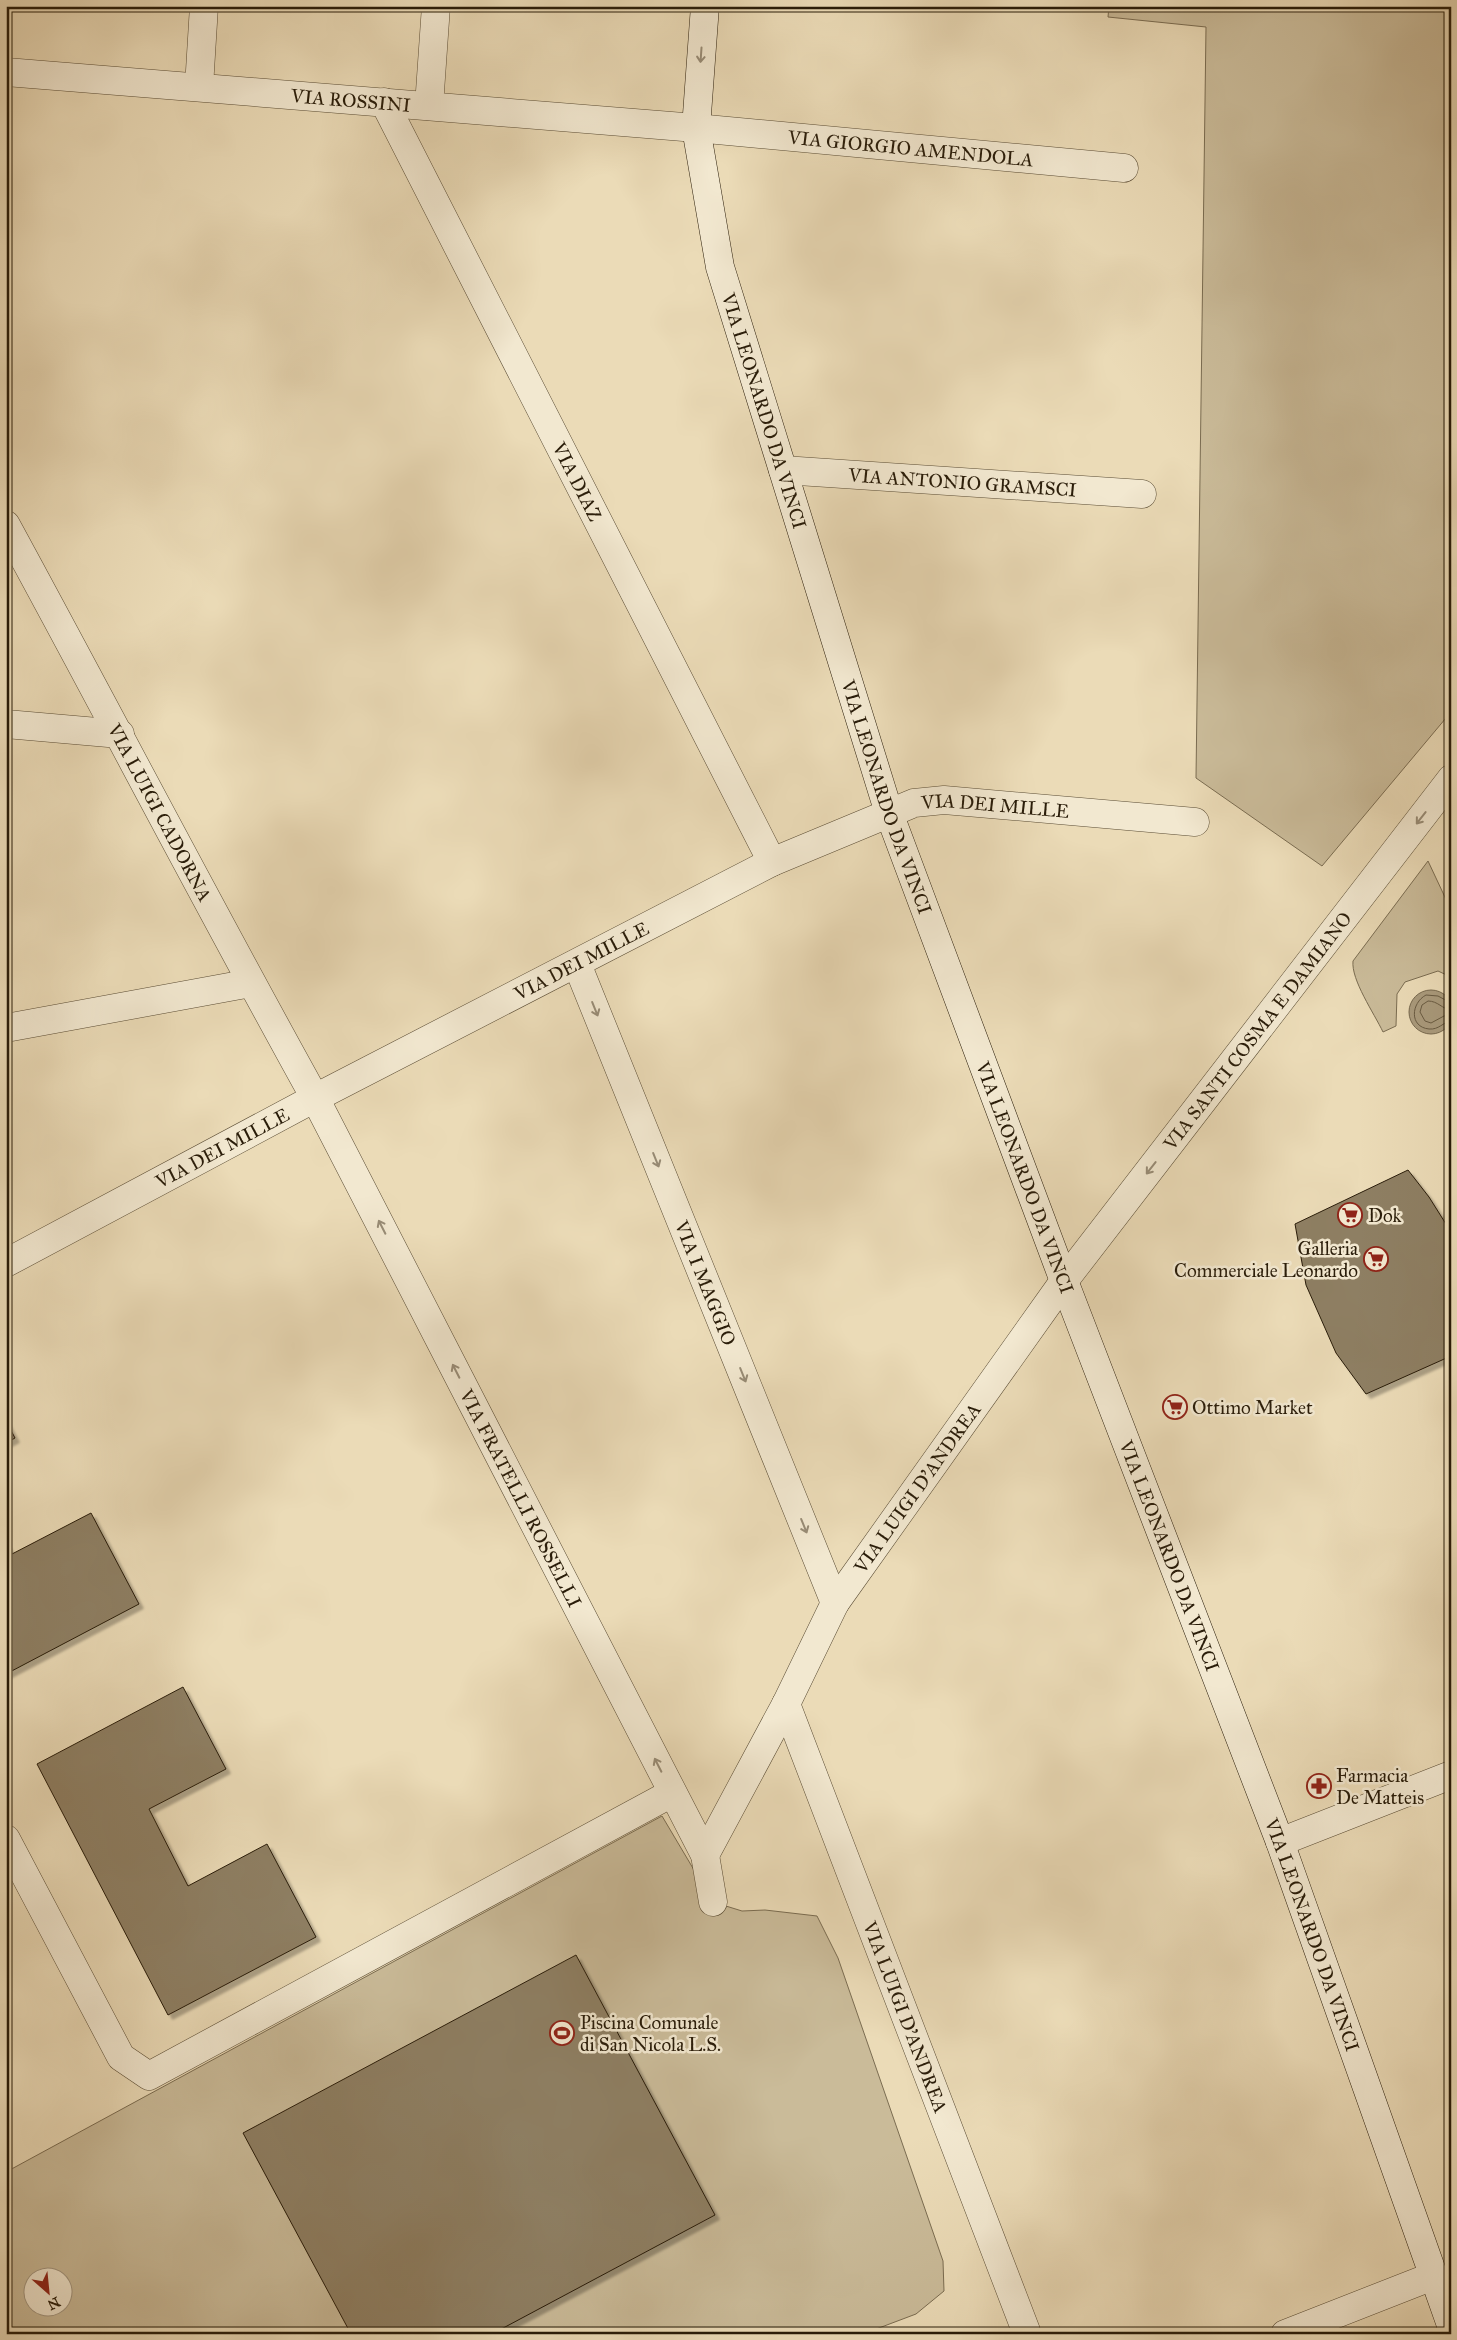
<svg xmlns="http://www.w3.org/2000/svg" width="1457" height="2340" viewBox="0 0 1457 2340" font-family="'IM FELL Great Primer',serif">
<defs>
<filter id="shadow"><feDropShadow dx="4.5" dy="4.5" stdDeviation="1" flood-color="#0004"/></filter>
</defs>
<rect width="100%" height="100%" fill="#ebdbb7"/>
<filter id="stains"><feTurbulence type="fractalNoise" baseFrequency=".004" numOctaves="4"/><feColorMatrix values="0 0 0 0 .2 0 0 0 0 .09 0 0 0 0 .02 0 0 0 .5 -.17"/></filter>
<radialGradient id="worn" r=".72"><stop offset=".6" stop-color="#630" stop-opacity="0"/><stop offset="1" stop-color="#630" stop-opacity=".3"/></radialGradient>
<g fill="#cabb99" stroke="#7a6c51" fill-rule="evenodd">
<polygon points="1109,6 1451,6 1451,712 1322,866 1196,778 1206,27 1108,17"/>
<path d="M1428,861L1451,910V977L1438,971L1405,982L1397,994L1396,1026L1383,1032C1374,1013 1351,980 1353,961Z"/>
<path d="M662,1816L713,1902L742,1911L765,1910L817,1916L838,1958L943,2261L944,2291L916,2314L863,2334H6V2172ZM32,2278H62V2308H32Z"/>
</g>
<circle fill="#a99a7c" stroke="#76684e" cx="1431" cy="1012" r="22"/>
<g fill="none" stroke-linecap="round" stroke-linejoin="round">
<g stroke="#695b42" stroke-width="1">
<path d="M1451,1003L1438,996L1426,995C1411,1003 1409,1027 1429,1029C1439,1030 1443,1022 1451,1021"/>
<path d="M1451,1010C1442,1009 1438,1001 1428,1001L1422,1005L1420,1012L1425,1021L1431,1023L1444,1016L1451,1014"/>
</g>
</g>
<g fill="#8e7f63" stroke="#291c09" filter="url(#shadow)">
<polygon points="1408,1170 1429,1197 1451,1232 1451,1356 1366,1394 1336,1353 1306,1285 1295,1224"/>
<polygon points="6,1421 15,1438 6,1443"/>
<polygon points="91,1513 139,1604 6,1674 6,1543 12,1554"/>
<polygon points="183,1687 226,1769 149,1809 188,1886 267,1844 316,1937 168,2015 37,1764"/>
<polygon points="576,1955 715,2215 492,2334 351,2334 243,2133"/>
</g>
<g fill="none" stroke-linecap="round" stroke-linejoin="round">
<defs>
<g id="street">
<path id="s1" d="M6,72L696,128L1124,168"/>
<polyline points="199,87 204,6"/>
<path id="s2" d="M384,102L772,862"/>
<polyline points="429,106 436,6"/>
<path id="s3" d="M783,470L1142,494"/>
<path id="s4" d="M6,525C110,716 210,909 315,1098L705,1855L713,1902"/>
<polyline points="6,724 120,734"/>
<path id="s5" d="M577,964L835,1603"/>
<polyline points="6,1028 251,983"/>
<path id="s6" d="M6,1263L315,1098L772,862L914,803L944,800L1195,822"/>
<path id="s7" d="M786,1704L1026,2331"/>
<polyline points="6,1839 121,2057 149,2076 672,1793"/>
<polyline points="1280,1842 1451,1775"/>
<path id="s8" d="M705,1855L786,1704L835,1603L1064,1281L1451,779"/>
<polyline points="1285,2334 1433,2276"/>
</g>
<g id="secondary">
<path id="s9" d="M705,6L696,128L720,267L889,813L1064,1281L1280,1842L1451,2325"/>
</g>
</defs>
<use href="#street" stroke="#5a4c34" stroke-width="29"/>
<use href="#secondary" stroke="#291c09" stroke-width="29"/>
<use href="#street" stroke="#f2e8d0" stroke-width="28"/>
<use href="#secondary" stroke="#f2e8d0" stroke-width="28"/>
</g>
<defs><path id="oneway-shaft" d="M-6 0H5M1.5-3L5.5 0L1.5 3" fill="none" stroke-width="1.6" stroke-linecap="round" stroke-linejoin="round" transform="scale(1.25)"/></defs>
<g stroke="#988c76">
<use href="#oneway-shaft" transform="translate(701 55) rotate(94)"/>
<use href="#oneway-shaft" transform="translate(1421 818) rotate(128)"/>
<use href="#oneway-shaft" transform="translate(595 1009) rotate(68)"/>
<use href="#oneway-shaft" transform="translate(656 1160) rotate(68)"/>
<use href="#oneway-shaft" transform="translate(1151 1168) rotate(128)"/>
<use href="#oneway-shaft" transform="translate(382 1227) rotate(-117)"/>
<use href="#oneway-shaft" transform="translate(456 1371) rotate(-117)"/>
<use href="#oneway-shaft" transform="translate(743 1375) rotate(68)"/>
<use href="#oneway-shaft" transform="translate(804 1526) rotate(68)"/>
<use href="#oneway-shaft" transform="translate(658 1765) rotate(-117)"/>
</g>
<defs>
<symbol id="supermarket-ring" viewBox="-11 -11 22 22"><circle r="9.5" fill="#f2e8d0" stroke="#8f2418" stroke-width="1.5"/><path d="M-6-5.5h2.5l.6 2H6L4.5 2H-2.5L-4.4-4H-6ZM-1.5 3.2a1.3 1.3 0 1 0 .1 0ZM3 3.2a1.3 1.3 0 1 0 .1 0Z" fill="#8f2418"/></symbol>
<symbol id="pharmacy-ring" viewBox="-11 -11 22 22"><circle r="9.5" fill="#f2e8d0" stroke="#8f2418" stroke-width="1.5"/><path d="M-2-6h4v4h4v4h-4v4h-4v-4h-4v-4h4Z" fill="#8f2418"/></symbol>
<symbol id="stadium-ring" viewBox="-11 -11 22 22"><circle r="9.5" fill="#f2e8d0" stroke="#8f2418" stroke-width="1.5"/><path d="M0-5a6.5 5 0 1 0 0 10a6.5 5 0 1 0 0-10ZM-3.5-1.8h7v3.6h-7Z" fill="#8f2418"/></symbol>
</defs>
<g fill-rule="evenodd">
<use href="#supermarket-ring" x="1336" y="1201" width="28" height="28"/>
<use href="#supermarket-ring" x="1362" y="1245" width="28" height="28"/>
<use href="#supermarket-ring" x="1161" y="1393" width="28" height="28"/>
<use href="#pharmacy-ring" x="1305" y="1772" width="28" height="28"/>
<use href="#stadium-ring" x="548" y="2019" width="28" height="28"/>
</g>
<g text-anchor="middle" stroke-width="5" stroke-linejoin="round" paint-order="stroke">
<g font-size="19" fill="#291c09" stroke="#f2e8d0">
<text dy="7" stroke="none"><textPath href="#s1" startOffset="346">VIA ROSSINI</textPath></text>
<text dy="7" stroke="none"><textPath href="#s1" startOffset="908">VIA GIORGIO AMENDOLA</textPath></text>
<text dy="7" stroke="none"><textPath href="#s9" startOffset="414">VIA LEONARDO DA VINCI</textPath></text>
<text dy="7" stroke="none"><textPath href="#s2" startOffset="426">VIA DIAZ</textPath></text>
<text dy="7" stroke="none"><textPath href="#s3" startOffset="180">VIA ANTONIO GRAMSCI</textPath></text>
<text dy="7" stroke="none"><textPath href="#s9" startOffset="819">VIA LEONARDO DA VINCI</textPath></text>
<text dy="7" stroke="none"><textPath href="#s6" startOffset="1100">VIA DEI MILLE</textPath></text>
<text dy="7" stroke="none"><textPath href="#s4" startOffset="326">VIA LUIGI CADORNA</textPath></text>
<text dy="7" stroke="none"><textPath href="#s6" startOffset="650">VIA DEI MILLE</textPath></text>
<text dy="7" stroke="none"><textPath href="#s8" startOffset="995">VIA SANTI COSMA E DAMIANO</textPath></text>
<text dy="7" stroke="none"><textPath href="#s6" startOffset="245">VIA DEI MILLE</textPath></text>
<text dy="7" stroke="none"><textPath href="#s9" startOffset="1224">VIA LEONARDO DA VINCI</textPath></text>
<text dy="7" stroke="none"><textPath href="#s5" startOffset="344">VIA I MAGGIO</textPath></text>
<text dy="7" stroke="none"><textPath href="#s8" startOffset="425">VIA LUIGI D'ANDREA</textPath></text>
<text dy="7" stroke="none"><textPath href="#s4" startOffset="1101">VIA FRATELLI ROSSELLI</textPath></text>
<text dy="7" stroke="none"><textPath href="#s9" startOffset="1629">VIA LEONARDO DA VINCI</textPath></text>
<text dy="7" stroke="none"><textPath href="#s9" startOffset="2034">VIA LEONARDO DA VINCI</textPath></text>
<text dy="7" stroke="none"><textPath href="#s7" startOffset="335">VIA LUIGI D'ANDREA</textPath></text>
</g>
<g font-size="19" fill="#291c09" stroke="#f2e8d0" text-anchor="start">
<text x="1368" y="1222">Dok</text>
<text x="1358" y="1255" text-anchor="end">Galleria<tspan x="1358" dy="22">Commerciale Leonardo</tspan></text>
<text x="1192" y="1414">Ottimo Market</text>
<text x="1336" y="1782">Farmacia<tspan x="1336" dy="22">De Matteis</tspan></text>
<text x="580" y="2029">Piscina Comunale<tspan x="580" dy="22">di San Nicola L.S.</tspan></text>
</g>
</g>
<rect width="1457" height="2340" fill="none" stroke="#ebdbb7" stroke-width="25"/>
<rect x="8" y="8" width="1442" height="2325" fill="none" stroke="#291c09" stroke-width="2.5"/>
<rect x="12" y="12" width="1432" height="2315" fill="none" stroke="#291c09"/>
<g transform="translate(48 2292) rotate(153)"><circle r="24" fill="#f2e8d0" stroke="#a29680"/>
<path d="M0-4L9 19L0 12L-9 19Z" fill="#8f2418"/>
<text y="-8" font-size="14" font-weight="bold" text-anchor="middle" fill="#291c09">N</text>
</g>
<rect width="100%" height="100%" filter="url(#stains)"/>
<rect width="100%" height="100%" fill="url(#worn)"/>
</svg>
